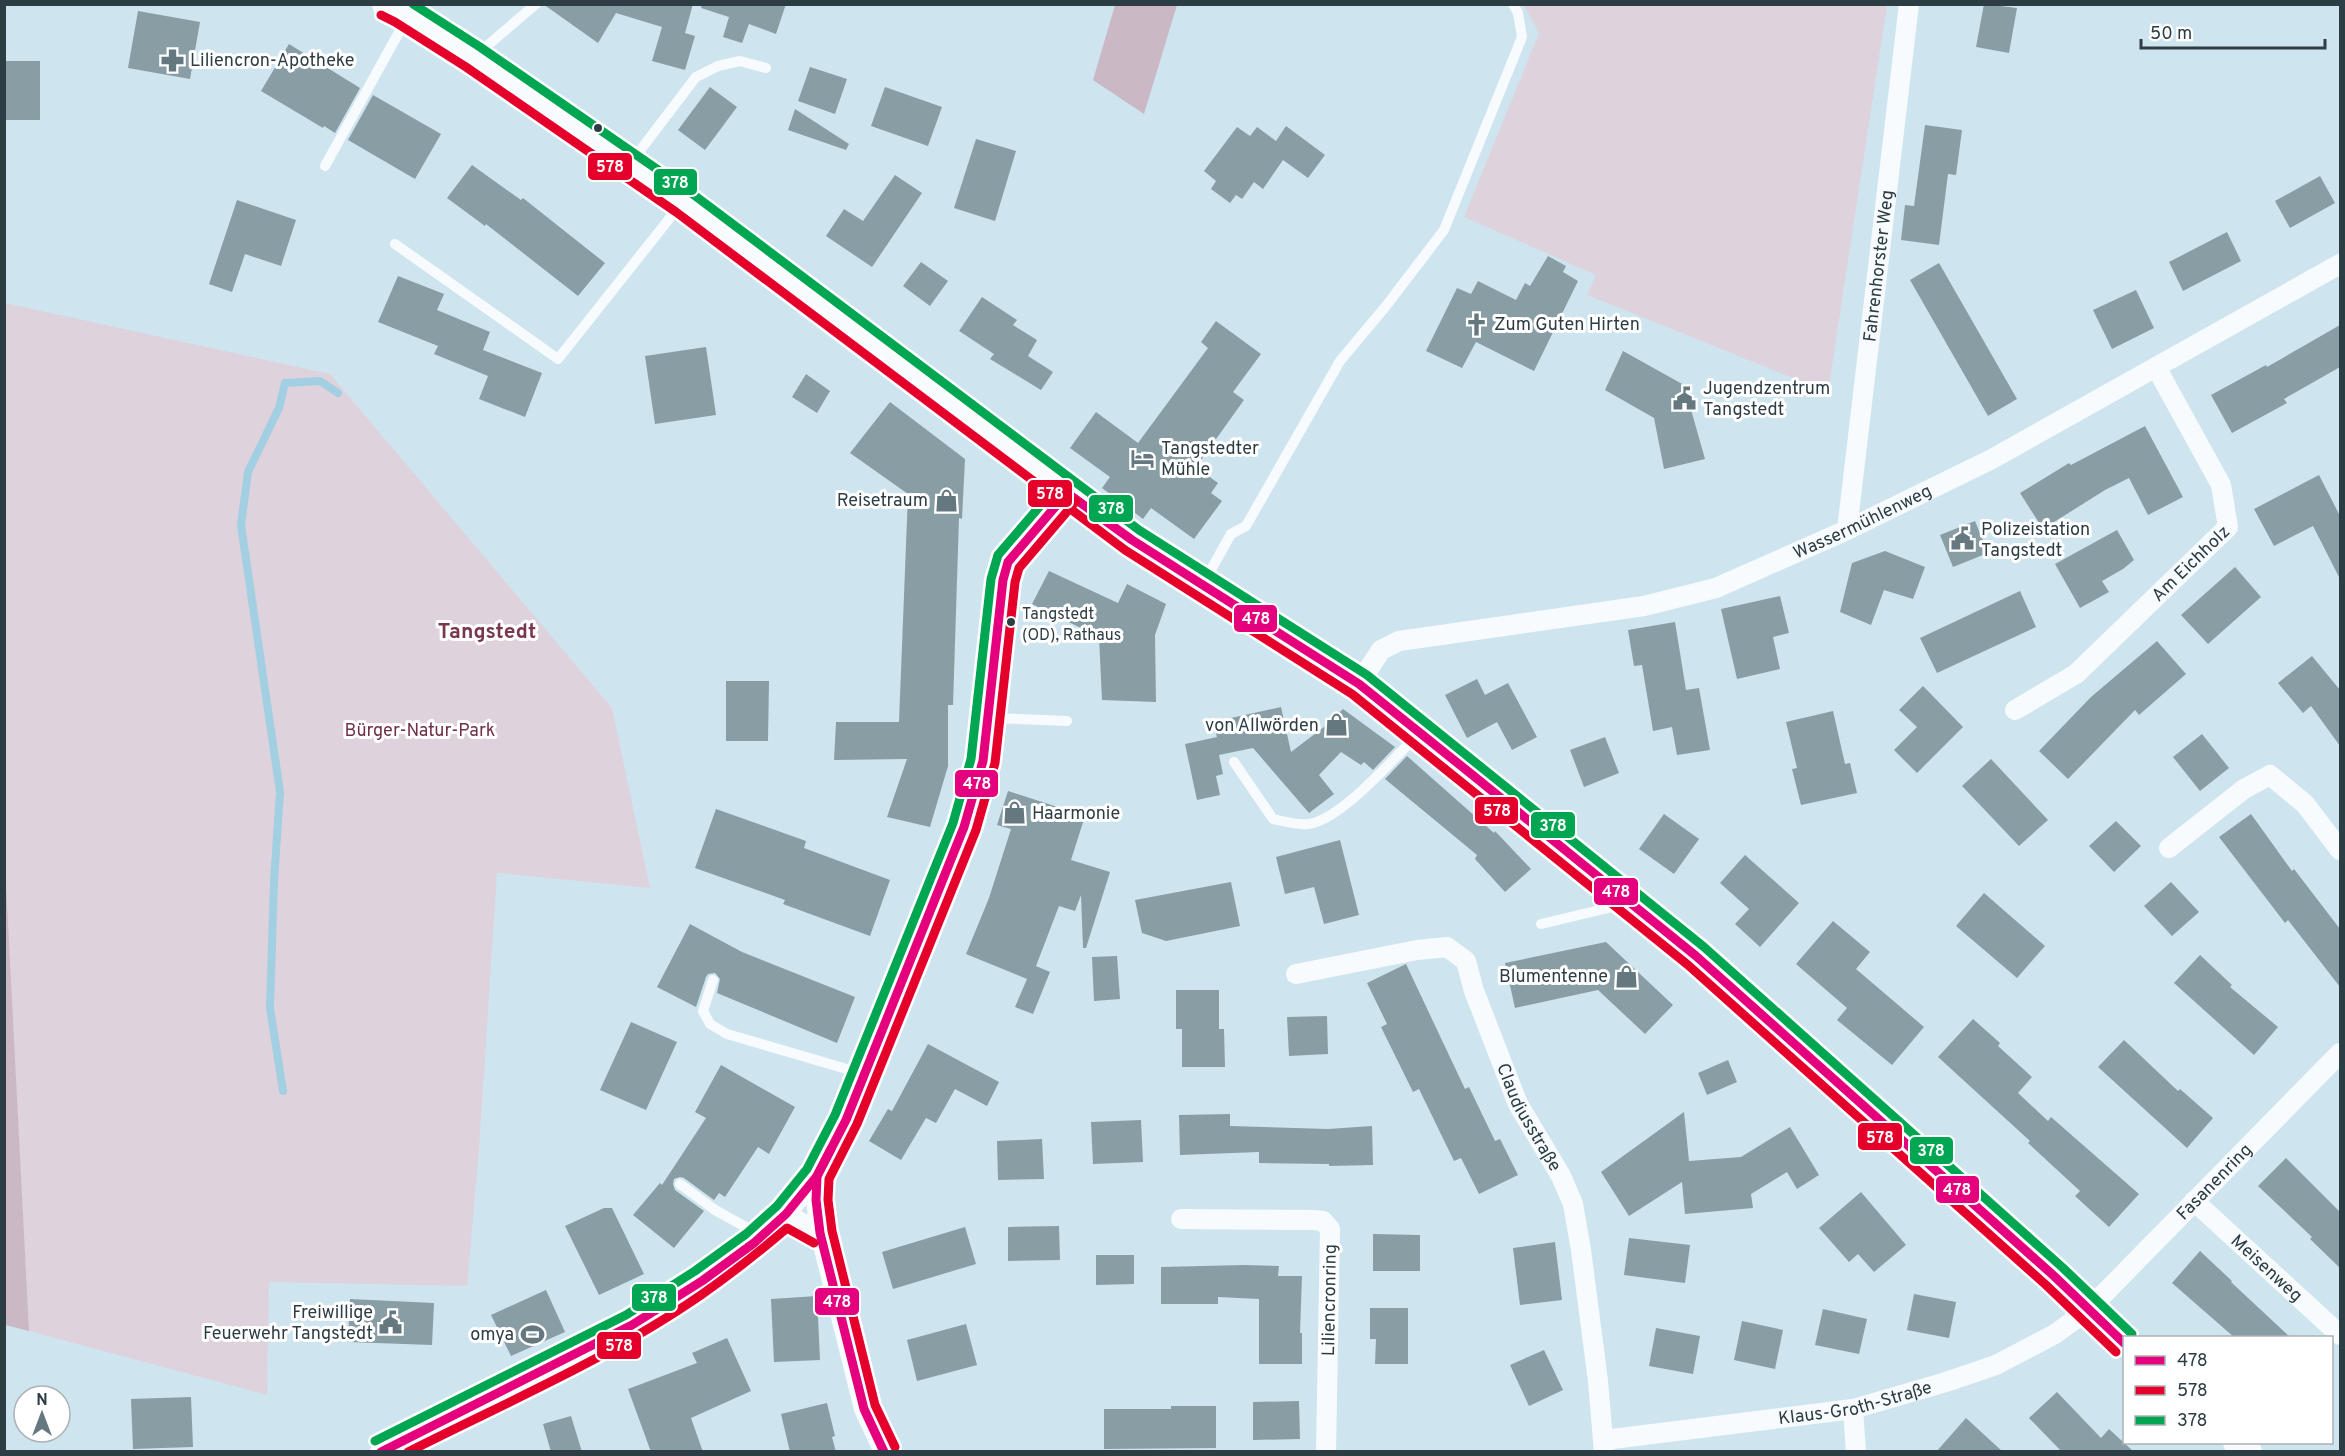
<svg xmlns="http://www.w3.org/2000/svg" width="2345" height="1456" viewBox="0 0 2345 1456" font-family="Overpass,sans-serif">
<rect width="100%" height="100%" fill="#cee5ef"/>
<g fill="#ded2dd">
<polygon points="1524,5 1887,5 1828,392 1587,295 1596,275 1464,217 1539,33"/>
<polygon points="5,303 330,374 612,708 650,888 497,873 479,1150 467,1286 269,1282 267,1395 29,1331 4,865"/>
</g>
<g fill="#cab8c5">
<polygon points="1115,5 1177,5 1144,114 1093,80"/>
<polygon points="5,865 29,1331 5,1325"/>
</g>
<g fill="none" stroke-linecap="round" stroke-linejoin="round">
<polyline stroke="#a3cfe2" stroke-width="8" points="283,1091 270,1008 274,881 280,792 241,525 248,472 279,408 285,383 320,381 338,393"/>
</g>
<g fill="#899da5">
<polygon points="543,4 693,4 685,33 695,36 685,70 652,61 662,27 616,13 598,43"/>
<polygon points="702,4 786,4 776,34 749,24 742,43 723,37 729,17 701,8"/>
<polygon points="1984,4 2017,8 2009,53 1976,47"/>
<polygon points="138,11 200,22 190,79 128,68"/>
<polygon points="289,44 360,88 335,133 324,126 323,128 261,91"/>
<rect x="4" y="61" width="36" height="59"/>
<polygon points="810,67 847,79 835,114 798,101"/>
<polygon points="710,87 737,107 705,150 678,130"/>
<polygon points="885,87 942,107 928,146 871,126"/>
<polygon points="373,95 441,134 415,179 348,140"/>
<polygon points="795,109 849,144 846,150 788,130"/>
<polygon points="1925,125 1962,130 1956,175 1948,174 1939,245 1901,240 1905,205 1914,206"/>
<polygon points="1286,126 1325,155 1308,178 1283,160 1263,189 1254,182 1242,199 1236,195 1230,203 1211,189 1216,181 1204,171 1237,127 1250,136 1257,127 1276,141"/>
<polygon points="976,139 1016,151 995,221 954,208"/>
<polygon points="472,165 521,200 523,198 605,263 578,296 486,224 485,226 447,198"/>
<polygon points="895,175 922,193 872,267 826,236 844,209 863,221"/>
<polygon points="2320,176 2335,203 2290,228 2275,201"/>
<polygon points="237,200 296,220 281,266 245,254 232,292 209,284"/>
<polygon points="2227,232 2241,261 2183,291 2169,262"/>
<polygon points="1548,256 1566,266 1563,272 1578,281 1534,371 1476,342 1462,368 1426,351 1457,288 1471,294 1478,281 1516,300 1525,283 1530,286"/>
<polygon points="921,262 948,281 930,306 903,286"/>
<polygon points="1939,263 2017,399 1988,416 1910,280"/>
<polygon points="398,276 444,294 437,310 490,332 483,350 542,373 525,417 479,399 488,376 434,354 438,346 378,322"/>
<polygon points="2136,290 2154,328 2112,349 2093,310"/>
<polygon points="982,297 1017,320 1013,325 1037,340 1028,356 1053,372 1041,390 990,359 994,354 959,331"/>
<polygon points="1216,321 1261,354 1233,392 1244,400 1196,467 1218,483 1211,493 1222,501 1194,539 1151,508 1143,519 1102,488 1110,477 1070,448 1096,412 1138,443 1208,348 1201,342"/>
<polygon points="2340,325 2340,367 2284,399 2287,403 2232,433 2211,395 2266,365 2267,367"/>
<polygon points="706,347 716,415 655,424 645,356"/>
<polygon points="1623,351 1684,385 1705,459 1664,469 1654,418 1605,390"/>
<polygon points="806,374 830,391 817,413 792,397"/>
<polygon points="890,402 965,459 962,519 959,518 953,705 948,705 948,766 930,827 887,817 907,759 834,760 836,722 899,722 908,494 850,453"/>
<polygon points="2145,426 2183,497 2148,515 2129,478 2105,490 2043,529 2020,493 2069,463 2071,465"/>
<polygon points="2319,475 2340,516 2340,579 2313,526 2274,546 2254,509"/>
<polygon points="1975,521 1988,553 1953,567 1940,535"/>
<polygon points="2117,530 2134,560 2123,569 2102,581 2109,592 2080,608 2055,564"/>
<polygon points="1885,551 1925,567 1913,599 1884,590 1871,625 1840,612 1852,563"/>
<polygon points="2235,567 2261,597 2208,644 2181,615"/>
<polygon points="1049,571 1118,603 1127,584 1166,604 1155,635 1156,702 1102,700 1099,637 1032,604"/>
<polygon points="2020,591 2036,627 1937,673 1920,638"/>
<polygon points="1780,596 1789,633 1773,637 1780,669 1737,679 1721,609"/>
<polygon points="1675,622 1686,690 1699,688 1710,750 1677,755 1672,727 1653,731 1642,665 1634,666 1628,630"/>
<polygon points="2157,641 2186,674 2139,715 2135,710 2068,779 2039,751 2091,697"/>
<polygon points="2312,656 2340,690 2340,746 2311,706 2303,713 2278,683"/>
<polygon points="1477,679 1485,695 1508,683 1537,737 1512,750 1497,722 1467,738 1445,695"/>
<polygon points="726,681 769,681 768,741 726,741"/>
<polygon points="1923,686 1963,727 1917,773 1894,750 1917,727 1899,710"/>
<polygon points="1281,707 1291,752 1324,727 1343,709 1395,747 1373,770 1364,762 1361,765 1341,752 1319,775 1334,794 1309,813 1253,748 1219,755 1223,774 1216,776 1220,795 1197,800 1185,744 1217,737 1213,722"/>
<polygon points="1833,711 1845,764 1850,763 1857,793 1801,805 1792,769 1797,768 1786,722"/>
<polygon points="2202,734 2229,768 2200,791 2173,757"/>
<polygon points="1605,737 1619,773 1584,787 1570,750"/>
<polygon points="1407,756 1494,833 1495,831 1531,869 1505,892 1475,859 1477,855 1385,779"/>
<polygon points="1991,759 2048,820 2019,846 1962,786"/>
<polygon points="1008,791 1085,816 1071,860 1110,872 1086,948 1083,948 1081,895 1075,911 1059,906 1036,966 1050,972 1033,1014 1015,1007 1027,979 966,954 989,898 1011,829 997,825"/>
<polygon points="716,809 806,841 804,848 890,880 870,936 783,904 785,900 695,868"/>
<polygon points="1664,814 1699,839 1674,874 1639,849"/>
<polygon points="2251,814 2292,871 2294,869 2340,929 2340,987 2288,920 2285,923 2219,837"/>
<polygon points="2116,821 2141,846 2114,872 2089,846"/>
<polygon points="1340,840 1359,915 1324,924 1314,887 1285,894 1276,857"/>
<polygon points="1745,855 1799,903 1760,947 1735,924 1749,909 1720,883"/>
<polygon points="1231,882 1240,926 1166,941 1142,933 1135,900"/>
<polygon points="2171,882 2199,912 2172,936 2144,906"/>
<polygon points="1984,893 2045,946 2017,978 1956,926"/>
<polygon points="1833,921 1870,952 1856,969 1924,1027 1892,1065 1837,1020 1847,1008 1796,964"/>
<polygon points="690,924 742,952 855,997 837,1043 717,993 720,979 715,973 708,974 706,977 696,1007 657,987"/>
<polygon points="1606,942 1673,1005 1645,1034 1598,990 1515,1008 1505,963"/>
<polygon points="2200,955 2232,985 2230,987 2278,1027 2254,1055 2174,983"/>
<polygon points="1117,956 1120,999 1094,1001 1092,957"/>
<polygon points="1406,964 1465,1089 1469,1087 1495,1141 1500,1139 1518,1175 1479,1194 1461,1158 1454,1161 1419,1089 1413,1092 1381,1027 1387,1024 1367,983"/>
<polygon points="1176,990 1219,990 1219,1029 1224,1029 1225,1067 1182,1067 1182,1029 1176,1029"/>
<polygon points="1327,1016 1328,1054 1289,1056 1287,1017"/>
<polygon points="1973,1019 2000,1043 1998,1046 2032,1077 2018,1093 2048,1121 2051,1117 2139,1194 2109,1227 2075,1196 2080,1191 2028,1143 2030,1141 1938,1057"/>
<polygon points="631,1022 677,1042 646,1110 600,1090"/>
<polygon points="2124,1040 2178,1091 2180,1089 2213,1118 2187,1148 2098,1067"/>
<polygon points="928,1044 999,1082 987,1106 955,1089 936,1123 926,1118 901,1160 869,1141 888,1109 892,1111"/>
<polygon points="1728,1060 1737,1082 1707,1095 1698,1073"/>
<polygon points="721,1065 795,1107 769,1154 758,1147 725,1197 719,1193 714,1200 684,1178 680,1177 674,1179 673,1184 675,1190 704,1211 674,1248 633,1215 660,1183 662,1185 706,1118 695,1112"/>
<polygon points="1684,1112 1689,1161 1741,1157 1790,1127 1819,1175 1797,1189 1787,1172 1751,1194 1753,1208 1685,1214 1682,1182 1629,1216 1601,1172"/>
<polygon points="1230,1114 1230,1126 1328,1129 1372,1126 1373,1165 1329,1166 1329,1164 1259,1163 1259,1152 1180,1155 1179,1115"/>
<polygon points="1141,1120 1143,1162 1093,1164 1091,1122"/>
<polygon points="1042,1139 1044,1179 998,1180 997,1141"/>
<polygon points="2286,1158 2340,1212 2340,1268 2310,1239 2312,1237 2258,1186"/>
<polygon points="1861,1192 1906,1245 1874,1272 1858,1254 1849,1262 1819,1228"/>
<polygon points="604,1208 612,1208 644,1274 599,1295 565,1226"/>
<polygon points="1059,1226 1060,1260 1008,1261 1008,1227"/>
<polygon points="965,1227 976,1264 893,1289 882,1252"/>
<polygon points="1373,1234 1420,1235 1420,1271 1373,1271"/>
<polygon points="1629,1238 1690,1245 1685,1283 1624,1275"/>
<polygon points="1555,1242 1562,1300 1520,1305 1513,1248"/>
<polygon points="2200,1251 2232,1281 2231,1282 2291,1338 2235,1338 2172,1283"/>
<polygon points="1096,1255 1134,1255 1134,1284 1096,1285"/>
<polygon points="1244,1265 1279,1266 1278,1276 1302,1276 1300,1333 1302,1333 1302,1364 1259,1364 1259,1299 1218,1297 1218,1304 1161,1304 1161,1267"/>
<polygon points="546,1290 565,1332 511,1356 491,1315"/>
<polygon points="1914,1294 1956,1302 1949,1338 1907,1330"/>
<polygon points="817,1296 820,1360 774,1362 771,1299"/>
<polygon points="350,1299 434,1303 432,1345 348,1342"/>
<polygon points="1370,1308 1408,1308 1408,1364 1375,1364 1376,1339 1370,1339"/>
<polygon points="1823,1309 1867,1319 1859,1354 1815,1345"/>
<polygon points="1742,1321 1783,1330 1775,1369 1734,1360"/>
<polygon points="966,1324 977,1365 917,1381 907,1340"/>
<polygon points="1656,1328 1700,1336 1693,1374 1649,1366"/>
<polygon points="727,1338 751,1391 691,1418 703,1452 651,1452 628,1389 697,1363 692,1353"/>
<polygon points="1544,1350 1563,1390 1529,1406 1510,1365"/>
<polygon points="2057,1392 2101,1438 2109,1429 2134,1452 2062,1452 2029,1418"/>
<polygon points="191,1397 193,1447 133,1449 131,1399"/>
<polygon points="1299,1401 1300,1439 1253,1440 1253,1402"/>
<polygon points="827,1403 835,1436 832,1437 836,1452 790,1452 781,1414"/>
<polygon points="1171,1406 1216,1406 1216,1448 1104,1449 1104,1409 1171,1409"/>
<polygon points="571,1416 582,1452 551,1452 543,1424"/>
<polygon points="1966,1418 2003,1452 1936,1452"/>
</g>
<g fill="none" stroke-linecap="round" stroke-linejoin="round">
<g stroke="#f8fbfd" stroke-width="10">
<polyline points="474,57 536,4"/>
<polyline points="629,165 696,77 718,66 740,61 766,68"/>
<polyline points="325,166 408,16"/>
<polyline points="395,244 558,359 681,204"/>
<polyline points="1203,584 1231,534 1246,526 1340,361 1386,306 1444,230 1522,37 1518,13 1513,4"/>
<polyline points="989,718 1067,721"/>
<path d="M1234,762L1273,819C1285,822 1297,825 1309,824C1342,819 1395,757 1419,733"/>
<polyline points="1541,924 1625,904"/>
<polyline points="713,980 703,1011 710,1024 727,1034 864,1074"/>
<polyline points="680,1184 715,1210 762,1236"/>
</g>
<g stroke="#f8fbfd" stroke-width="20">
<path id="s1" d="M1847,530L1909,4"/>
<path id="s2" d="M1359,684L1381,650L1399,641L1644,606L1716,588L1847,530L1992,459L2340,264"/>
<path id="s3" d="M2015,710L2076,674L2228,527L2221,485L2156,367"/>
<polyline points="2169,848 2244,789 2270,775 2305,804 2340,850"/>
<path id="s4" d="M1296,974L1417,950L1447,947L1466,961L1474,991L1518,1104L1561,1176L1573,1204L1581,1250L1598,1381L1604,1452"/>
<polyline points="817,1176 816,1200 820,1233 864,1409 884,1452"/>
<path id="s5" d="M2194,1201L2340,1335"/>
<polyline points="786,1214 820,1233"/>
<polyline points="1181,1219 1313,1220 1323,1221 1330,1229 1326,1452"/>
<polyline points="1853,1409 1856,1452"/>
<path id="s6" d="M1604,1440L1853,1409L1946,1382L1996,1365L2055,1334L2088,1310L2340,1053"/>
<polyline points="380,1452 632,1325 702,1281 754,1243 786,1214 817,1176 846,1120 964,827 983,761 1003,580 1008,562 1067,493"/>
</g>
<g stroke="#f8fbfd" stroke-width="28">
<polyline points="386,4 401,11 473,57 683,202 1067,493 1132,540 1359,684 1470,773 1696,956 2054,1276 2124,1343"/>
<polyline points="2237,1442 2248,1452"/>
</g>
<defs>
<g id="bus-1">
<polyline points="1067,493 1132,540 1359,684 1470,773 1696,956 2054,1276 2124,1343"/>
<polyline points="831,1149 817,1176 816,1200 820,1233 864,1409 884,1452"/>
<polyline points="381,1452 632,1325 702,1281 754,1243 786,1214 817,1176 846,1120 964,827 983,761 1003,580 1008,562 1067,493"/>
</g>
<g id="bus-2">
<polyline points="381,15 395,22 466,67 676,212 1125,550 1352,694 1688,965 2046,1285 2116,1352"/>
<polyline points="895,1447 875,1405 832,1231 828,1200 829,1179 857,1124 976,830 995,763 1015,582 1019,568 1076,501"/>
<path d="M408,1452C507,1402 610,1358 701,1295C731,1274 759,1252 787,1228L814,1243"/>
</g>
<g id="bus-3">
<polyline points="413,4 480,47 690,192 1139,530 1367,675 1704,947 2062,1267 2132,1334"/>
<polyline points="375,1441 626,1315 695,1271 746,1234 777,1206 807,1169 835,1115 953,823 971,759 991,579 998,555 1058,485"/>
</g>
</defs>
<use href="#bus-1" stroke="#fff" stroke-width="14"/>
<use href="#bus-2" stroke="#fff" stroke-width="14"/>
<use href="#bus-3" stroke="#fff" stroke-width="14"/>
<use href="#bus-1" stroke="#e5007d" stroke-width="9"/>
<use href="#bus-2" stroke="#e4002b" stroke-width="9"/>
<use href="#bus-3" stroke="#00a651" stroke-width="9"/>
</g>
<defs>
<symbol id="pharmacy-bare" viewBox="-9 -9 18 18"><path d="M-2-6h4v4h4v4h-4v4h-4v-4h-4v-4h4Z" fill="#657880" stroke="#fff" stroke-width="2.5" paint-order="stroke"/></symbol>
<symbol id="church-bare" viewBox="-9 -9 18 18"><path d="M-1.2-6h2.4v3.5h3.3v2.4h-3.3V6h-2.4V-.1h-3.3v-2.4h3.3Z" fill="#657880" stroke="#fff" stroke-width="2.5" paint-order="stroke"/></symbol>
<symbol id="civic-bare" viewBox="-9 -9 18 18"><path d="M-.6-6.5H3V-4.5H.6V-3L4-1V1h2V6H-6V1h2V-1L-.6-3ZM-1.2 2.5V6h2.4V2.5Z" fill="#657880" stroke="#fff" stroke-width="2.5" paint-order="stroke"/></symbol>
<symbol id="hotel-bare" viewBox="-9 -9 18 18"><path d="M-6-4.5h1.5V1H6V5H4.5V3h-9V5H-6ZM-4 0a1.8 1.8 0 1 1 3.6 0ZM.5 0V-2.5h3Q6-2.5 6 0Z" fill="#657880" stroke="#fff" stroke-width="2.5" paint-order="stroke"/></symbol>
<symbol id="shop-bare" viewBox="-9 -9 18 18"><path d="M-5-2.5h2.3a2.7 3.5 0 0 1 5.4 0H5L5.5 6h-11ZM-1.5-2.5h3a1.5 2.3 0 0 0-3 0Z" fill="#657880" stroke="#fff" stroke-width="2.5" paint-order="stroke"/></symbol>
<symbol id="stadium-bare" viewBox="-9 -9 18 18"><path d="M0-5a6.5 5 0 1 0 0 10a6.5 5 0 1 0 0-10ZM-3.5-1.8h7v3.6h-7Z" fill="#657880" stroke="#fff" stroke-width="2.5" paint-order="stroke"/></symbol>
</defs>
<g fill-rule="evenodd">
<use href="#pharmacy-bare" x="156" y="44" width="33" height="33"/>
<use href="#church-bare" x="1460" y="308" width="33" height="33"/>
<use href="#civic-bare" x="1668" y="382" width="33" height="33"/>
<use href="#hotel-bare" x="1126" y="442" width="33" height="33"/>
<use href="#shop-bare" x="930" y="484" width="33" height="33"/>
<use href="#civic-bare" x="1946" y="522" width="33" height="33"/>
<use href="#shop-bare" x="1320" y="708" width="33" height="33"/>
<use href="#shop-bare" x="998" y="796" width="33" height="33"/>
<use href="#shop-bare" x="1610" y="960" width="33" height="33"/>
<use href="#civic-bare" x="374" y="1306" width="33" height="33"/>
<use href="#stadium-bare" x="516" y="1318" width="33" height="33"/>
</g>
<g fill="#2d3d44" stroke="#fff" stroke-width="2">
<circle cx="598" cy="128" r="5"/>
<circle cx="1011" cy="622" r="5"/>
</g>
<g text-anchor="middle" stroke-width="6" stroke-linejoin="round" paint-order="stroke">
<g font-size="16" fill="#2d3d44" stroke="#fff" text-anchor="start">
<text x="1022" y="619">Tangstedt<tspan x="1022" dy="21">(OD), Rathaus</tspan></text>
</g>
<g font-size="18" fill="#2d3d44" stroke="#fff" text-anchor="start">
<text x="190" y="66">Liliencron-Apotheke</text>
<text x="1494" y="330">Zum Guten Hirten</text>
<text x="1703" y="394">Jugendzentrum<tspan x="1703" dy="21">Tangstedt</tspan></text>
<text x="1161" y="454">Tangstedter<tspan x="1161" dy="21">Mühle</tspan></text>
<text x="928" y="506" text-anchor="end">Reisetraum</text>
<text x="1981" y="535">Polizeistation<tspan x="1981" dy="21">Tangstedt</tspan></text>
<text x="1319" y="731" text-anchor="end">von Allwörden</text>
<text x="1032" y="819">Haarmonie</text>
<text x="1608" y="982" text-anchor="end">Blumentenne</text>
<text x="373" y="1318" text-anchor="end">Freiwillige<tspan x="373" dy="21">Feuerwehr Tangstedt</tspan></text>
<text x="514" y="1340" text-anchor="end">omya</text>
</g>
<g font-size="18" fill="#2d3d44" stroke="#fff">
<text dy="6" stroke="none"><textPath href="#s1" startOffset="266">Fahrenhorster Weg</textPath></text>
<text dy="6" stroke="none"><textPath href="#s2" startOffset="543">Wassermühlenweg</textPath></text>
<text dy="6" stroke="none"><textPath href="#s3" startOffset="230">Am Eichholz</textPath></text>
<text dy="6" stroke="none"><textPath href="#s4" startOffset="346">Claudiusstraße</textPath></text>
<text dy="6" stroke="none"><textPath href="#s6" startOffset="688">Fasanenring</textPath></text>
<text dy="6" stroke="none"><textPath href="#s5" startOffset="99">Meisenweg</textPath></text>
<text transform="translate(1329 1300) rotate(-89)" y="6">Liliencronring</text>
<text dy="6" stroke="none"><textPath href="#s6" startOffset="254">Klaus-Groth-Straße</textPath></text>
</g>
<g font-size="18" fill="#703047" stroke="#fff">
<text x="420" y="736">Bürger-Natur-Park</text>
</g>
<g font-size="21" font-weight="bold" fill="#7b364f" stroke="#fff">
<text x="487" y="638">Tangstedt</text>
</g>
</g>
<g stroke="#fff" stroke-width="2">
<rect x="587" y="152" width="46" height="29" rx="6" fill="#e4002b"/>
<rect x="653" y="168" width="45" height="28" rx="6" fill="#00a651"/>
<rect x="1027" y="479" width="46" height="29" rx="6" fill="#e4002b"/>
<rect x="1088" y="494" width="46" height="29" rx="6" fill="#00a651"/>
<rect x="1233" y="604" width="45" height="29" rx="6" fill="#e5007d"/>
<rect x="954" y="769" width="45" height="29" rx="6" fill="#e5007d"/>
<rect x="1474" y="796" width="45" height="29" rx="6" fill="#e4002b"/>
<rect x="1530" y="811" width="46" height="28" rx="6" fill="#00a651"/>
<rect x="1593" y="877" width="46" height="29" rx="6" fill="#e5007d"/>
<rect x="1857" y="1122" width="46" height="29" rx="6" fill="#e4002b"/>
<rect x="1909" y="1136" width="45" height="29" rx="6" fill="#00a651"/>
<rect x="1935" y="1175" width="45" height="29" rx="6" fill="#e5007d"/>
<rect x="631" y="1283" width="46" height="29" rx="6" fill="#00a651"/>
<rect x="814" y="1287" width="46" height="29" rx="6" fill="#e5007d"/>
<rect x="596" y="1331" width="46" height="29" rx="6" fill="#e4002b"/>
</g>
<g font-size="16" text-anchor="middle" font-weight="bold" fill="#fff">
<text x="610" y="172">578</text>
<text x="675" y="188">378</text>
<text x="1050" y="499">578</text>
<text x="1111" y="514">378</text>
<text x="1256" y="624">478</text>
<text x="977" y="789">478</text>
<text x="1497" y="816">578</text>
<text x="1553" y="831">378</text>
<text x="1616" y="897">478</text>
<text x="1880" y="1143">578</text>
<text x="1931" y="1156">378</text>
<text x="1957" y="1195">478</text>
<text x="654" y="1303">378</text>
<text x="837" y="1307">478</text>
<text x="619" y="1351">578</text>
</g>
<rect width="2345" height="1456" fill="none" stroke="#2d3d44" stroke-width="12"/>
<rect x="2123" y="1336" width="210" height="108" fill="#ffffff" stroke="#abb1b4" stroke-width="1.5"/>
<rect x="2135" y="1356" width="30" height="9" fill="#e5007d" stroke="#abb1b4" stroke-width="1.5"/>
<text x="2177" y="1366" font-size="18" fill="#2d3d44">478</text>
<rect x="2135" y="1386" width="30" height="9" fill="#e4002b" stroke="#abb1b4" stroke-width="1.5"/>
<text x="2177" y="1396" font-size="18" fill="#2d3d44">578</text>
<rect x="2135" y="1416" width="30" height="9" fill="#00a651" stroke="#abb1b4" stroke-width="1.5"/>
<text x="2177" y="1426" font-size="18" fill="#2d3d44">378</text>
<g transform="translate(42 1414)"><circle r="28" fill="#ffffff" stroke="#abb1b4" stroke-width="1.5"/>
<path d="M0-4.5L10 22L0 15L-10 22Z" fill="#657880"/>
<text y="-9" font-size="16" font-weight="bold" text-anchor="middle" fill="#2d3d44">N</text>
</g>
<path d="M2141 39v9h184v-9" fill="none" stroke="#2d3d44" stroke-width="3"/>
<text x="2150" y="39" font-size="18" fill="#2d3d44" stroke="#ffffff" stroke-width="4.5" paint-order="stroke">50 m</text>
</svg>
